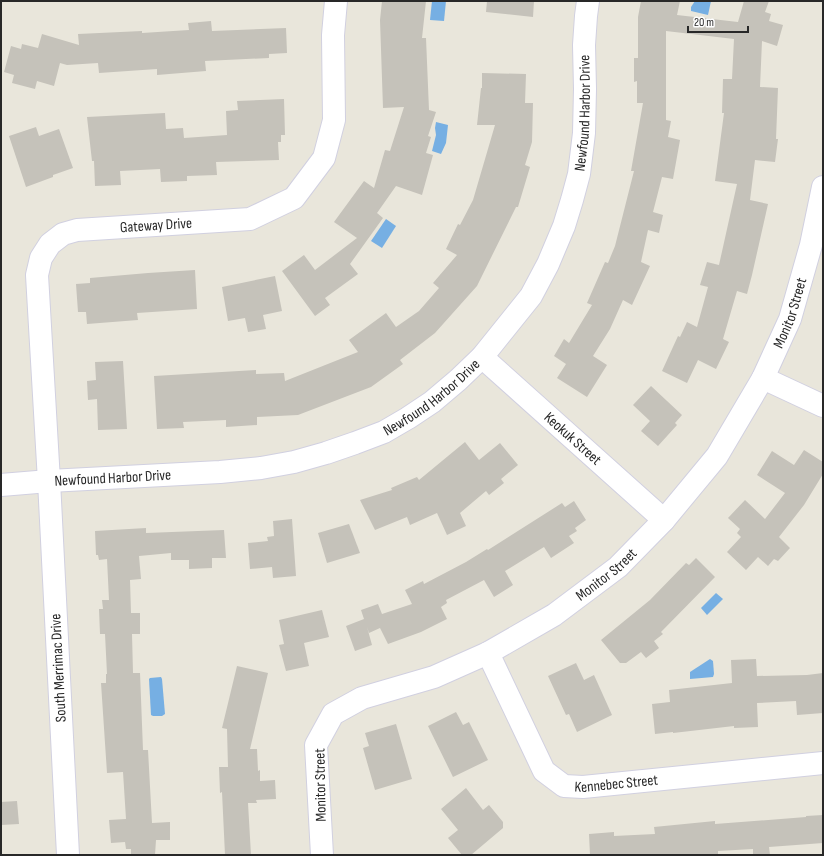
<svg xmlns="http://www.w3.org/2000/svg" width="824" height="856" viewBox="0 0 824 856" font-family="'Sofia Sans Condensed',sans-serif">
<rect width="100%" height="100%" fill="#e9e6db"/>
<g fill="#76afe3">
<polygon points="432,1 446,1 444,21 430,20"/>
<polygon points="695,1 711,1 708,15 691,11 691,7"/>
<polygon points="436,122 448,125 446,143 441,154 432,151 436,135 435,128"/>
<polygon points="386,219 396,226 382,248 371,241"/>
<polygon points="716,593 723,599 707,615 701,608"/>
<polygon points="710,659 713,661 714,674 713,677 690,679 690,672"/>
<polygon points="161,677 162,679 165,714 162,716 153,716 151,715 149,679 150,678"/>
</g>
<g fill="#c5c2ba">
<polygon points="382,1 426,1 422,38 426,38 429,110 436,112 428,136 431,137 426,153 433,155 422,195 396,186 377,213 383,218 350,264 358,274 325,298 330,305 315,316 282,271 304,255 315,270 357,238 334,222 364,181 374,188 385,150 390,151 404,107 383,108 380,20"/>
<polygon points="487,1 534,1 533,17 486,12"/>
<polygon points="641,1 680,1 677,15 738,22 744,1 769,1 765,12 771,14 769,21 783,25 777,46 762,41 760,87 778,88 776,139 778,139 775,162 755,160 750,200 768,204 752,275 747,294 737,291 723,339 729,342 716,369 698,360 687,383 662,371 678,336 680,337 687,322 697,327 708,287 700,285 707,262 719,265 737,184 715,181 724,113 722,113 723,79 732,79 734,39 666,31 666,120 671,121 668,137 680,140 673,179 662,177 653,212 663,215 659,233 648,230 641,262 650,266 632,305 623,300 610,329 593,356 607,365 587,397 557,378 566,364 554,356 564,339 569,343 592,305 587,303 605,262 608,263 615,246 634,171 631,171 643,103 637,103 637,81 634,82 634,58 638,58 638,17"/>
<polygon points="211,21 212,31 286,28 287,53 269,54 269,58 205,61 206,71 157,75 157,69 99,73 98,63 67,65 60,63 54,86 37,81 35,89 12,83 14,75 4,72 11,46 21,49 22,44 38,48 42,34 79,45 78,34 142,31 142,33 189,30 188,23"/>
<polygon points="482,73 526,74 525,103 533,103 532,142 525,165 530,167 518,207 516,207 477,286 435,333 400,360 403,364 371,387 298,415 257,417 257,425 226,427 226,420 183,422 184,428 157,429 154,376 256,370 256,374 284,373 285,381 358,352 349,340 386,313 396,327 419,311 439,288 433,283 457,255 446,249 458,224 460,225 473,200 495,125 477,125 481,88 482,88"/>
<polygon points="284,99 285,135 281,135 281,142 278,142 279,160 216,162 217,175 187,176 187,181 161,182 160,169 120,171 121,185 95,186 94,161 92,161 87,117 165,113 166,129 183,128 184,138 227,135 226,111 238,110 237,101"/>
<polygon points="36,127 39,136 59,129 73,168 53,175 53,177 26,187 9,136"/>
<polygon points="195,270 197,309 137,313 138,320 87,324 86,312 78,312 76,284 90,283 90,278 148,273"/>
<polygon points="275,276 282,311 263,315 266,329 248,332 245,318 228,321 222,287"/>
<polygon points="123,361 127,429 98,430 97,399 88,400 87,381 96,380 95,362"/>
<polygon points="651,386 682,415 675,423 677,425 658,446 641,431 650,421 633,405"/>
<polygon points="465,442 479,460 500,443 518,465 501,479 504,483 489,495 486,491 460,513 466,526 447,535 437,513 410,525 407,517 375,530 360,500 392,490 391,488 417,477 419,480"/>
<polygon points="804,450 823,462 823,474 804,505 779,537 790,548 778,561 774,559 768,566 758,557 746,570 727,552 741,537 737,533 740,529 728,518 745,500 765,519 785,493 757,475 772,451 794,465"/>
<polygon points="574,501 586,520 575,528 577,531 569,536 574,543 551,558 544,547 505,571 513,585 494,597 484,580 446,600 447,603 441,607 447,619 421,632 388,644 380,628 369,633 367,627 372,645 355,651 346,626 364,619 361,610 378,604 382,614 412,604 405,590 423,581 424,584 466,562 487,549 488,550 562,503 565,507"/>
<polygon points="292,519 296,576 273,578 272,567 250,569 248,543 268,541 267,537 274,536 273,521"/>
<polygon points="349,524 360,553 327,563 318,533"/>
<polygon points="146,528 146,533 224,530 226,558 212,558 212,568 189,569 189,560 171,560 171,553 139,556 141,579 130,580 131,613 140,613 140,634 132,634 133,673 140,673 143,750 148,750 152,823 170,822 170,840 156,840 155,855 131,855 131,849 126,849 125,842 111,843 109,820 126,819 123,772 107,773 101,683 106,683 106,674 107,674 105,634 100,634 99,609 103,609 102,600 109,600 107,559 99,560 98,555 96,555 95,531"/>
<polygon points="696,558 715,577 661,632 663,634 654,641 659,648 646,658 641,652 626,663 620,663 601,640 650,600 686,563 689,565"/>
<polygon points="322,610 329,637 304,643 309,666 286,671 279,645 284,644 279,620"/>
<polygon points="756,659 757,676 807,675 823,673 823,713 797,715 796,701 757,703 758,727 734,728 734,726 673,733 673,732 655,734 652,704 670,702 669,690 732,683 731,660"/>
<polygon points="576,663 584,680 594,675 612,715 577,732 569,714 566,715 548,676"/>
<polygon points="237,666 268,673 250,749 257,749 258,771 260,770 260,781 275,780 276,799 256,800 257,803 248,803 251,855 225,855 222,792 220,793 219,767 228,767 227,729 222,728"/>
<polygon points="456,712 463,725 469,722 488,760 453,777 428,726"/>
<polygon points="396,724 412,779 375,790 363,748 369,746 365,733"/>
<polygon points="466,788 483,810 489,805 503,822 503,828 471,855 462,855 448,838 458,830 441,809"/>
<polygon points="17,801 19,824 1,825 1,802"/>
<polygon points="823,815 823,843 769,847 770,855 753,855 753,849 718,851 718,855 590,855 589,834 614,832 614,836 655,834 654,827 715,821 715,824 806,817 806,816"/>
</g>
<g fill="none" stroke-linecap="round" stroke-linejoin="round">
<defs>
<g id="minor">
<path id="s1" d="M482,357L664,520"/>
<polyline points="763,378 823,406"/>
<path id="s2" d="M1,485L49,481L220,472L261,468L294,462L326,453L355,443L384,432L408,418L432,402L458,380L482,357L531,296L548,264L564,226L572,200L579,174L584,133L585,89L584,45L586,16L588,1"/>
<path id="s3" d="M488,653L544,771L564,786L583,787L823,763"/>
<path id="s4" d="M68,855L49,481L37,275L41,258L50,244L63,234L77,230L250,219L294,198L324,158L334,120L333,35L336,1"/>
<path id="s5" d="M322,855L316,745L333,714L362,698L434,677L488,653L554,615L618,567L664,520L717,456L763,378L790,319L811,245L823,187"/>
</g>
</defs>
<use href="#minor" stroke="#d1d0e0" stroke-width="24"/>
<use href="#minor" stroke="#fff" stroke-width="22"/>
</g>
<g text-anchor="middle" stroke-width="3" stroke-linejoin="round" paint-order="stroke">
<g font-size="15" fill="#282828" stroke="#fff">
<text dy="5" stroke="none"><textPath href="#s2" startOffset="784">Newfound Harbor Drive</textPath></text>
<text dy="5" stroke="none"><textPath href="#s4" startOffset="725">Gateway Drive</textPath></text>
<text dy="5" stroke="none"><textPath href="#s5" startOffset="779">Monitor Street</textPath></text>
<text dy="5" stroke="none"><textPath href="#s2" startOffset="448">Newfound Harbor Drive</textPath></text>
<text dy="5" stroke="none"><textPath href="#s1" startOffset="122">Keokuk Street</textPath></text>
<text dy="5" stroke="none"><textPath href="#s2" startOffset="112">Newfound Harbor Drive</textPath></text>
<text dy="5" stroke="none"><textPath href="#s5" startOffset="455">Monitor Street</textPath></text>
<text transform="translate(58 668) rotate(-93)" y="5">South Merrimac Drive</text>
<text dy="5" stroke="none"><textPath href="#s3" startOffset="208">Kennebec Street</textPath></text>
<text transform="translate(320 785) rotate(-91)" y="5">Monitor Street</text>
</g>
</g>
<rect width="824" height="856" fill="none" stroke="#282828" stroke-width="4"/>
<path d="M688 26v6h60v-6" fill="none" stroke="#282828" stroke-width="2"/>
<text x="694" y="26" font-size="12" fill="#282828" stroke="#ffffff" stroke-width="3" paint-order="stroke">20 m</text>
</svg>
